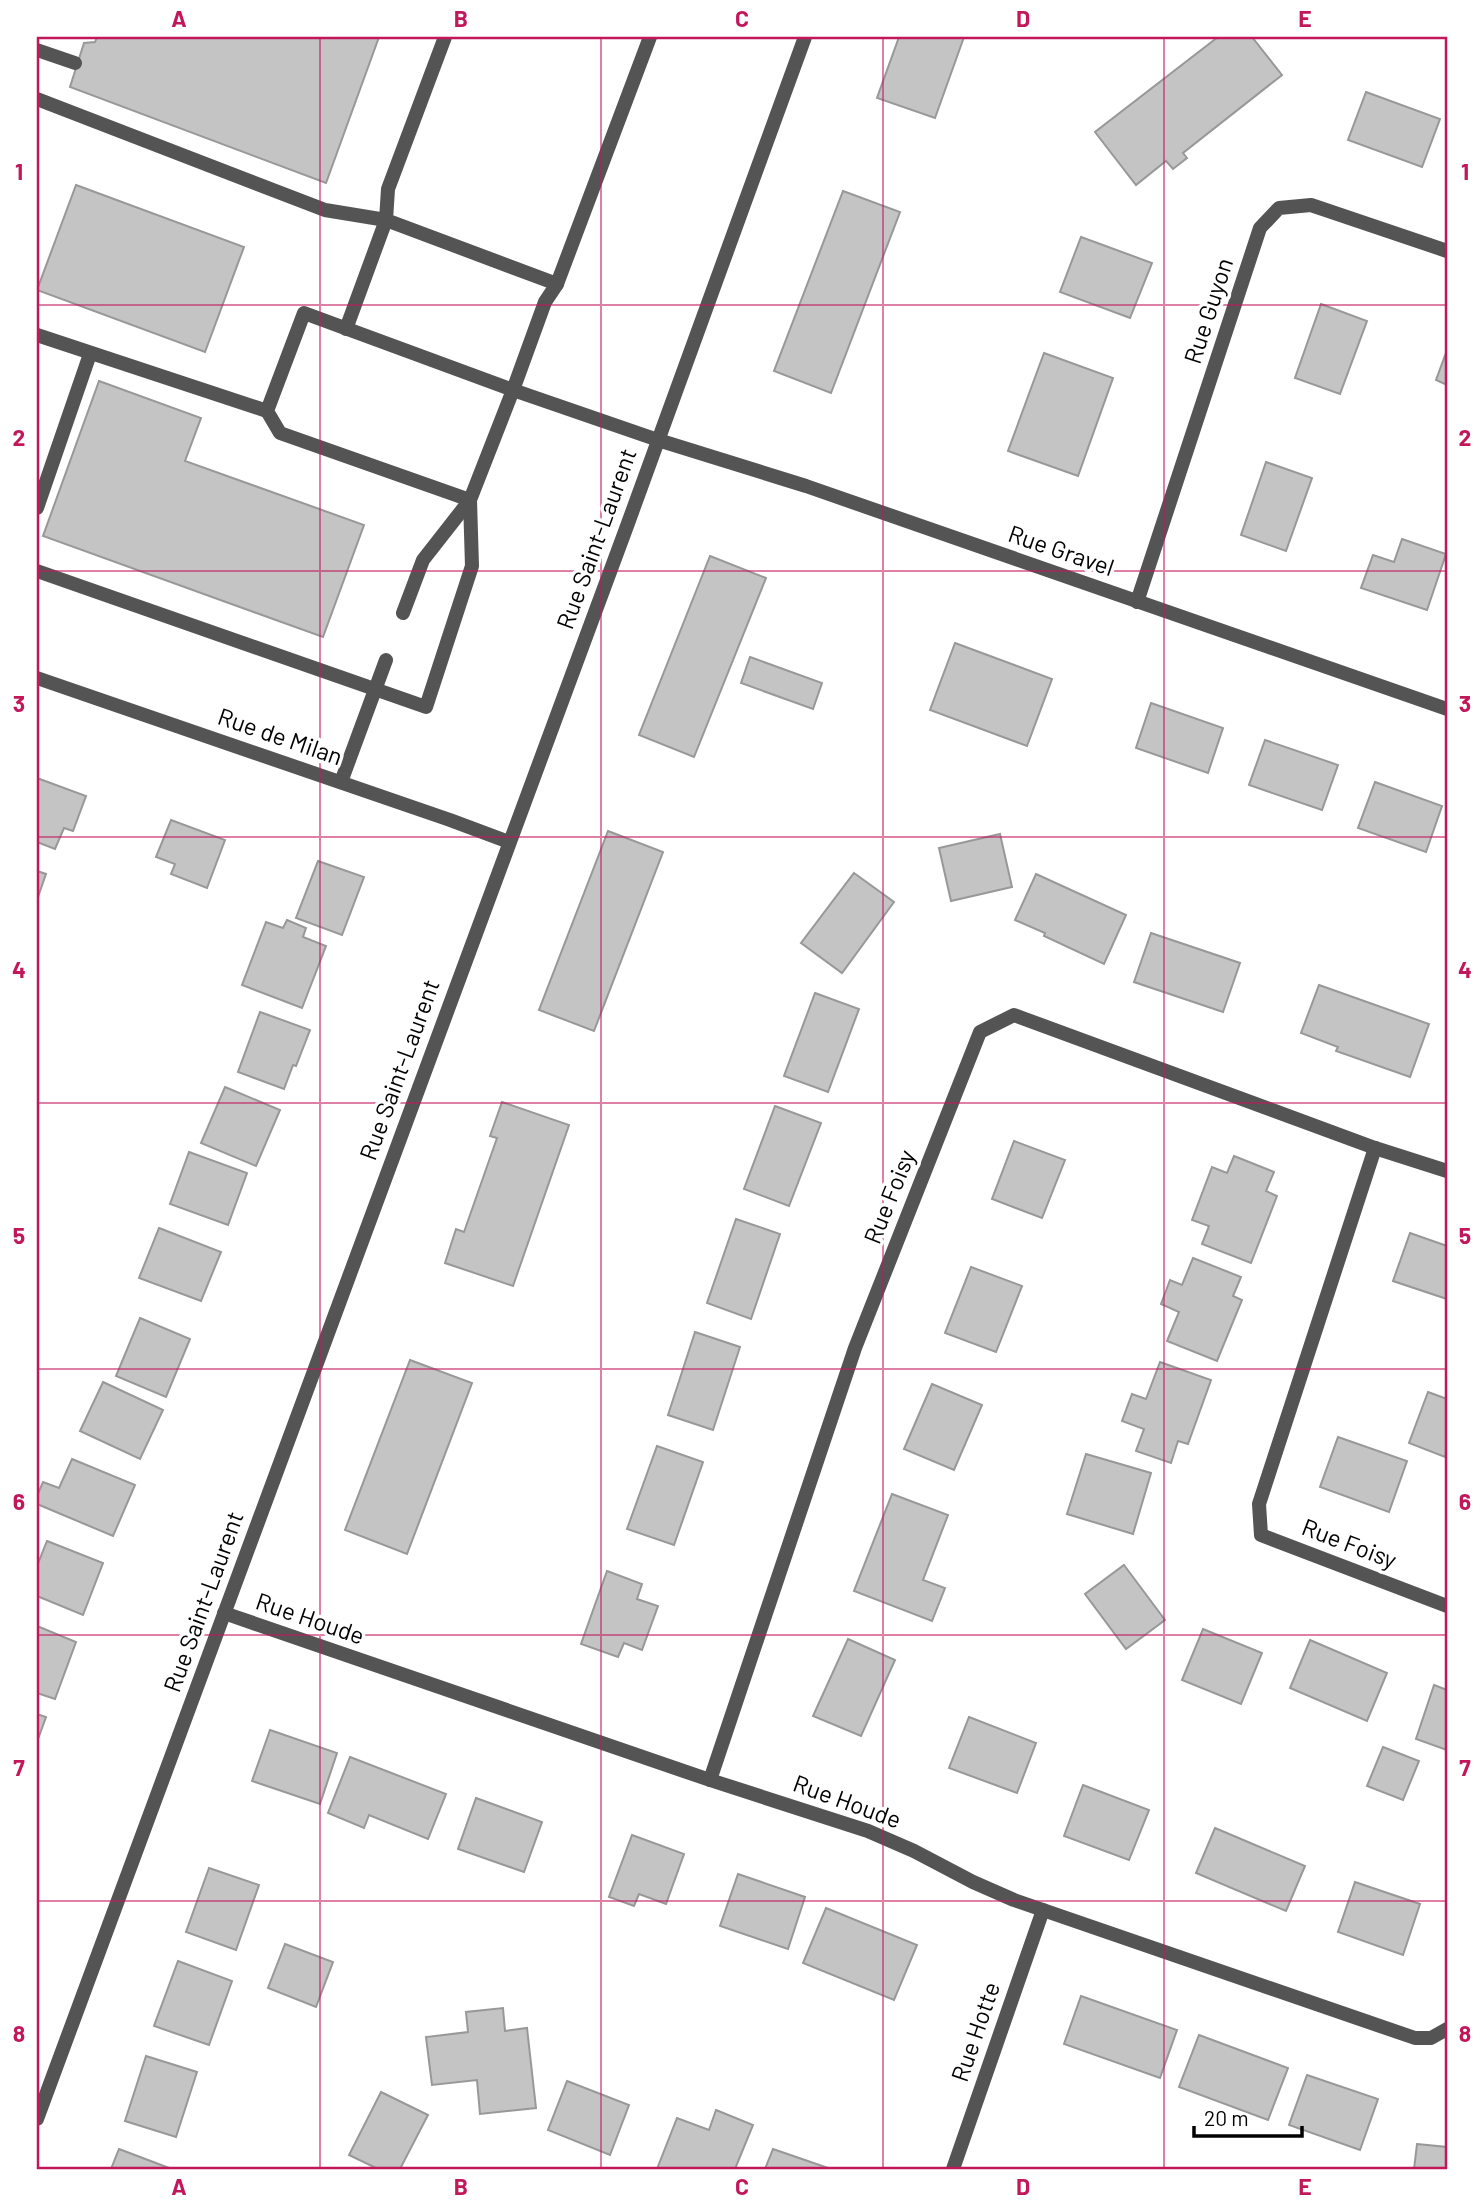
<svg xmlns="http://www.w3.org/2000/svg" width="1484" height="2206" viewBox="0 0 1484 2206" font-family="Barlow,sans-serif">
<rect width="100%" height="100%" fill="#fff"/>
<g fill="#c4c4c4" stroke="#989898" stroke-width="2">
<polygon points="97,37 379,37 326,183 70,87 84,43 95,42"/>
<polygon points="899,37 964,37 935,118 877,98"/>
<polygon points="1218,37 1252,37 1282,75 1183,153 1187,158 1173,169 1166,161 1136,185 1095,132"/>
<polygon points="1366,92 1440,119 1422,167 1348,140"/>
<polygon points="76,185 244,247 205,352 37,290"/>
<polygon points="843,191 900,212 831,393 774,371"/>
<polygon points="1081,237 1152,263 1130,318 1060,292"/>
<polygon points="1321,304 1367,321 1340,394 1295,378"/>
<polygon points="1447,350 1447,385 1436,380"/>
<polygon points="1044,353 1113,378 1078,476 1008,451"/>
<polygon points="99,381 201,418 185,461 364,525 323,637 43,536"/>
<polygon points="1266,462 1312,478 1286,551 1241,535"/>
<polygon points="1402,539 1446,554 1427,610 1361,588 1373,555 1394,562"/>
<polygon points="710,556 766,578 694,757 639,735"/>
<polygon points="955,643 1052,679 1027,746 930,710"/>
<polygon points="750,657 822,683 813,709 741,683"/>
<polygon points="1151,703 1223,728 1208,773 1136,748"/>
<polygon points="1265,740 1338,765 1322,810 1249,785"/>
<polygon points="37,778 86,796 73,831 64,828 55,849 37,842"/>
<polygon points="1375,782 1442,806 1426,852 1358,828"/>
<polygon points="171,820 225,840 207,888 171,874 175,864 156,857"/>
<polygon points="608,831 663,852 594,1031 539,1010"/>
<polygon points="1000,834 1012,887 951,901 939,848"/>
<polygon points="318,861 364,877 342,935 296,918"/>
<polygon points="37,871 46,874 37,900"/>
<polygon points="854,873 894,902 842,973 801,943"/>
<polygon points="1036,874 1126,915 1104,964 1044,936 1045,933 1015,920"/>
<polygon points="287,920 306,928 303,937 326,946 302,1008 242,985 266,922 283,928"/>
<polygon points="1151,933 1240,963 1223,1012 1134,982"/>
<polygon points="1319,985 1429,1024 1410,1077 1336,1051 1338,1047 1301,1033"/>
<polygon points="815,993 859,1009 828,1092 784,1076"/>
<polygon points="260,1012 310,1030 296,1066 293,1065 284,1089 238,1072"/>
<polygon points="225,1087 280,1110 256,1166 201,1143"/>
<polygon points="502,1102 569,1125 513,1286 445,1263 456,1229 464,1232 497,1138 490,1136"/>
<polygon points="775,1106 821,1123 789,1206 744,1189"/>
<polygon points="1014,1141 1065,1160 1042,1218 992,1199"/>
<polygon points="189,1152 247,1173 228,1225 170,1204"/>
<polygon points="1234,1156 1274,1172 1266,1191 1277,1196 1251,1263 1202,1244 1209,1226 1192,1220 1212,1167 1227,1173"/>
<polygon points="736,1219 780,1234 751,1319 707,1303"/>
<polygon points="159,1228 221,1252 201,1301 139,1278"/>
<polygon points="1410,1233 1447,1246 1447,1299 1393,1281"/>
<polygon points="1193,1258 1241,1277 1233,1296 1242,1300 1217,1361 1167,1341 1179,1312 1161,1304 1170,1280 1182,1285"/>
<polygon points="971,1267 1022,1286 996,1352 945,1333"/>
<polygon points="140,1318 190,1339 166,1397 116,1376"/>
<polygon points="695,1332 740,1347 713,1430 668,1415"/>
<polygon points="410,1360 472,1383 407,1554 345,1530"/>
<polygon points="1160,1362 1211,1380 1188,1444 1178,1441 1171,1463 1136,1451 1144,1429 1122,1421 1132,1394 1146,1399"/>
<polygon points="103,1382 163,1410 140,1459 80,1431"/>
<polygon points="932,1384 982,1405 954,1470 904,1449"/>
<polygon points="1428,1392 1447,1399 1447,1450 1445,1457 1409,1443"/>
<polygon points="1338,1437 1407,1461 1389,1512 1320,1487"/>
<polygon points="657,1446 703,1462 674,1545 627,1529"/>
<polygon points="1086,1454 1151,1473 1133,1534 1067,1514"/>
<polygon points="72,1459 135,1485 113,1536 37,1504 37,1496 43,1482 59,1488"/>
<polygon points="892,1494 948,1515 923,1580 945,1588 932,1621 854,1591"/>
<polygon points="47,1541 103,1563 83,1615 37,1596 37,1566"/>
<polygon points="1124,1565 1165,1620 1126,1649 1085,1594"/>
<polygon points="607,1571 642,1584 637,1599 658,1606 642,1650 624,1643 618,1657 581,1644"/>
<polygon points="37,1626 76,1642 55,1699 37,1693"/>
<polygon points="1203,1629 1262,1653 1241,1704 1182,1680"/>
<polygon points="848,1639 895,1660 861,1736 813,1716"/>
<polygon points="1310,1640 1387,1673 1367,1721 1290,1688"/>
<polygon points="1434,1685 1447,1690 1447,1750 1416,1739"/>
<polygon points="37,1714 46,1717 37,1742"/>
<polygon points="969,1717 1036,1743 1017,1793 949,1768"/>
<polygon points="270,1730 337,1753 320,1804 252,1781"/>
<polygon points="1383,1747 1419,1761 1403,1800 1367,1786"/>
<polygon points="350,1757 446,1794 428,1839 369,1815 364,1828 328,1813"/>
<polygon points="1083,1785 1149,1810 1129,1860 1064,1836"/>
<polygon points="476,1798 542,1822 524,1872 458,1849"/>
<polygon points="1215,1828 1305,1866 1286,1911 1196,1873"/>
<polygon points="632,1835 684,1854 666,1904 639,1894 634,1906 609,1897"/>
<polygon points="209,1868 259,1885 236,1950 186,1932"/>
<polygon points="738,1874 805,1897 788,1949 720,1926"/>
<polygon points="1355,1882 1420,1904 1403,1955 1338,1932"/>
<polygon points="826,1908 917,1945 894,2000 803,1963"/>
<polygon points="285,1944 333,1962 316,2007 268,1988"/>
<polygon points="178,1961 232,1981 209,2045 154,2026"/>
<polygon points="1081,1996 1177,2030 1160,2078 1064,2044"/>
<polygon points="503,2008 505,2031 527,2028 536,2108 480,2114 477,2080 432,2085 426,2037 468,2032 466,2012"/>
<polygon points="1199,2035 1288,2068 1268,2120 1179,2087"/>
<polygon points="146,2056 197,2072 176,2137 125,2121"/>
<polygon points="1307,2075 1378,2099 1360,2150 1289,2125"/>
<polygon points="567,2081 629,2105 610,2155 548,2130"/>
<polygon points="381,2092 428,2115 400,2169 378,2169 349,2155"/>
<polygon points="716,2110 753,2125 735,2169 657,2169 677,2118 709,2130"/>
<polygon points="1417,2144 1447,2147 1447,2169 1414,2169"/>
<polygon points="119,2149 169,2168 168,2169 111,2169"/>
<polygon points="773,2149 831,2169 765,2169"/>
</g>
<g fill="none" stroke-linecap="round" stroke-linejoin="round">
<g stroke="#545454" stroke-width="14">
<polyline points="445,37 388,189 386,220 557,284"/>
<polyline points="650,37 557,284 545,302 513,390 658,440"/>
<polyline points="37,50 75,63"/>
<polyline points="37,99 325,210 386,220 346,329"/>
<polygon points="304,313 513,390 470,500 280,433 267,411"/>
<polyline points="37,335 267,411"/>
<polyline points="37,508 90,354"/>
<polyline points="37,571 426,707 472,566 470,500"/>
<polyline points="403,613 423,560 470,500"/>
<polyline points="341,782 386,660"/>
</g>
<g stroke="#545454" stroke-width="14">
<polyline points="658,440 806,486 1447,709"/>
<polyline points="1137,602 1260,228 1279,208 1311,205 1447,251"/>
<polyline points="37,678 450,820 509,842"/>
<polyline points="1375,1148 1259,1504 1261,1535 1447,1606"/>
<polyline points="224,1613 710,1780 868,1831 914,1851 973,1882 1014,1900 1415,2038 1431,2038 1447,2029"/>
<polyline points="710,1780 855,1348 980,1032 1014,1015 1375,1148 1447,1171"/>
<polyline points="37,2119 627,526 805,37"/>
<polyline points="953,2169 1043,1910"/>
</g>
</g>
<path fill="none" stroke="#c2185b" stroke-width="2" stroke-opacity="0.55" d="M320,37V2169M601,37V2169M883,37V2169M1164,37V2169M37,305H1447M37,571H1447M37,837H1447M37,1103H1447M37,1369H1447M37,1635H1447M37,1901H1447"/>
<g text-anchor="middle" stroke-width="7" stroke-linejoin="round" paint-order="stroke">
<g font-size="24" fill="#000" stroke="#fff">
<text transform="translate(1209 311) rotate(-72)" y="8">Rue Guyon</text>
<text transform="translate(597 539) rotate(-70)" y="8">Rue Saint-Laurent</text>
<text transform="translate(1061 551) rotate(19)" y="8">Rue Gravel</text>
<text transform="translate(280 737) rotate(19)" y="8">Rue de Milan</text>
<text transform="translate(400 1070) rotate(-70)" y="8">Rue Saint-Laurent</text>
<text transform="translate(890 1197) rotate(-68)" y="8">Rue Foisy</text>
<text transform="translate(1349 1544) rotate(21)" y="8">Rue Foisy</text>
<text transform="translate(204 1602) rotate(-70)" y="8">Rue Saint-Laurent</text>
<text transform="translate(310 1619) rotate(19)" y="8">Rue Houde</text>
<text transform="translate(847 1802) rotate(20)" y="8">Rue Houde</text>
<text transform="translate(976 2032) rotate(-71)" y="8">Rue Hotte</text>
</g>
</g>
<rect width="1484" height="2206" fill="none" stroke="#ffffff" stroke-width="77"/>
<path d="M1194 2126v10h108v-10" fill="none" stroke="#000000" stroke-width="3.5"/>
<text x="1204" y="2126" font-size="21" fill="#000000" stroke="#ffffff" stroke-width="5" paint-order="stroke">20 m</text>
<rect x="38" y="38" width="1408" height="2130" fill="none" stroke="#c2185b" stroke-width="2.5"/>
<g font-size="23" text-anchor="middle" font-weight="bold" fill="#c2185b">
<text x="179" y="27">A</text>
<text x="461" y="27">B</text>
<text x="742" y="27">C</text>
<text x="1023" y="27">D</text>
<text x="1305" y="27">E</text>
<text x="19" y="180">1</text>
<text x="1465" y="180">1</text>
<text x="19" y="446">2</text>
<text x="1465" y="446">2</text>
<text x="19" y="712">3</text>
<text x="1465" y="712">3</text>
<text x="19" y="978">4</text>
<text x="1465" y="978">4</text>
<text x="19" y="1244">5</text>
<text x="1465" y="1244">5</text>
<text x="19" y="1510">6</text>
<text x="1465" y="1510">6</text>
<text x="19" y="1776">7</text>
<text x="1465" y="1776">7</text>
<text x="19" y="2042">8</text>
<text x="1465" y="2042">8</text>
<text x="179" y="2195">A</text>
<text x="461" y="2195">B</text>
<text x="742" y="2195">C</text>
<text x="1023" y="2195">D</text>
<text x="1305" y="2195">E</text>
</g>
</svg>
